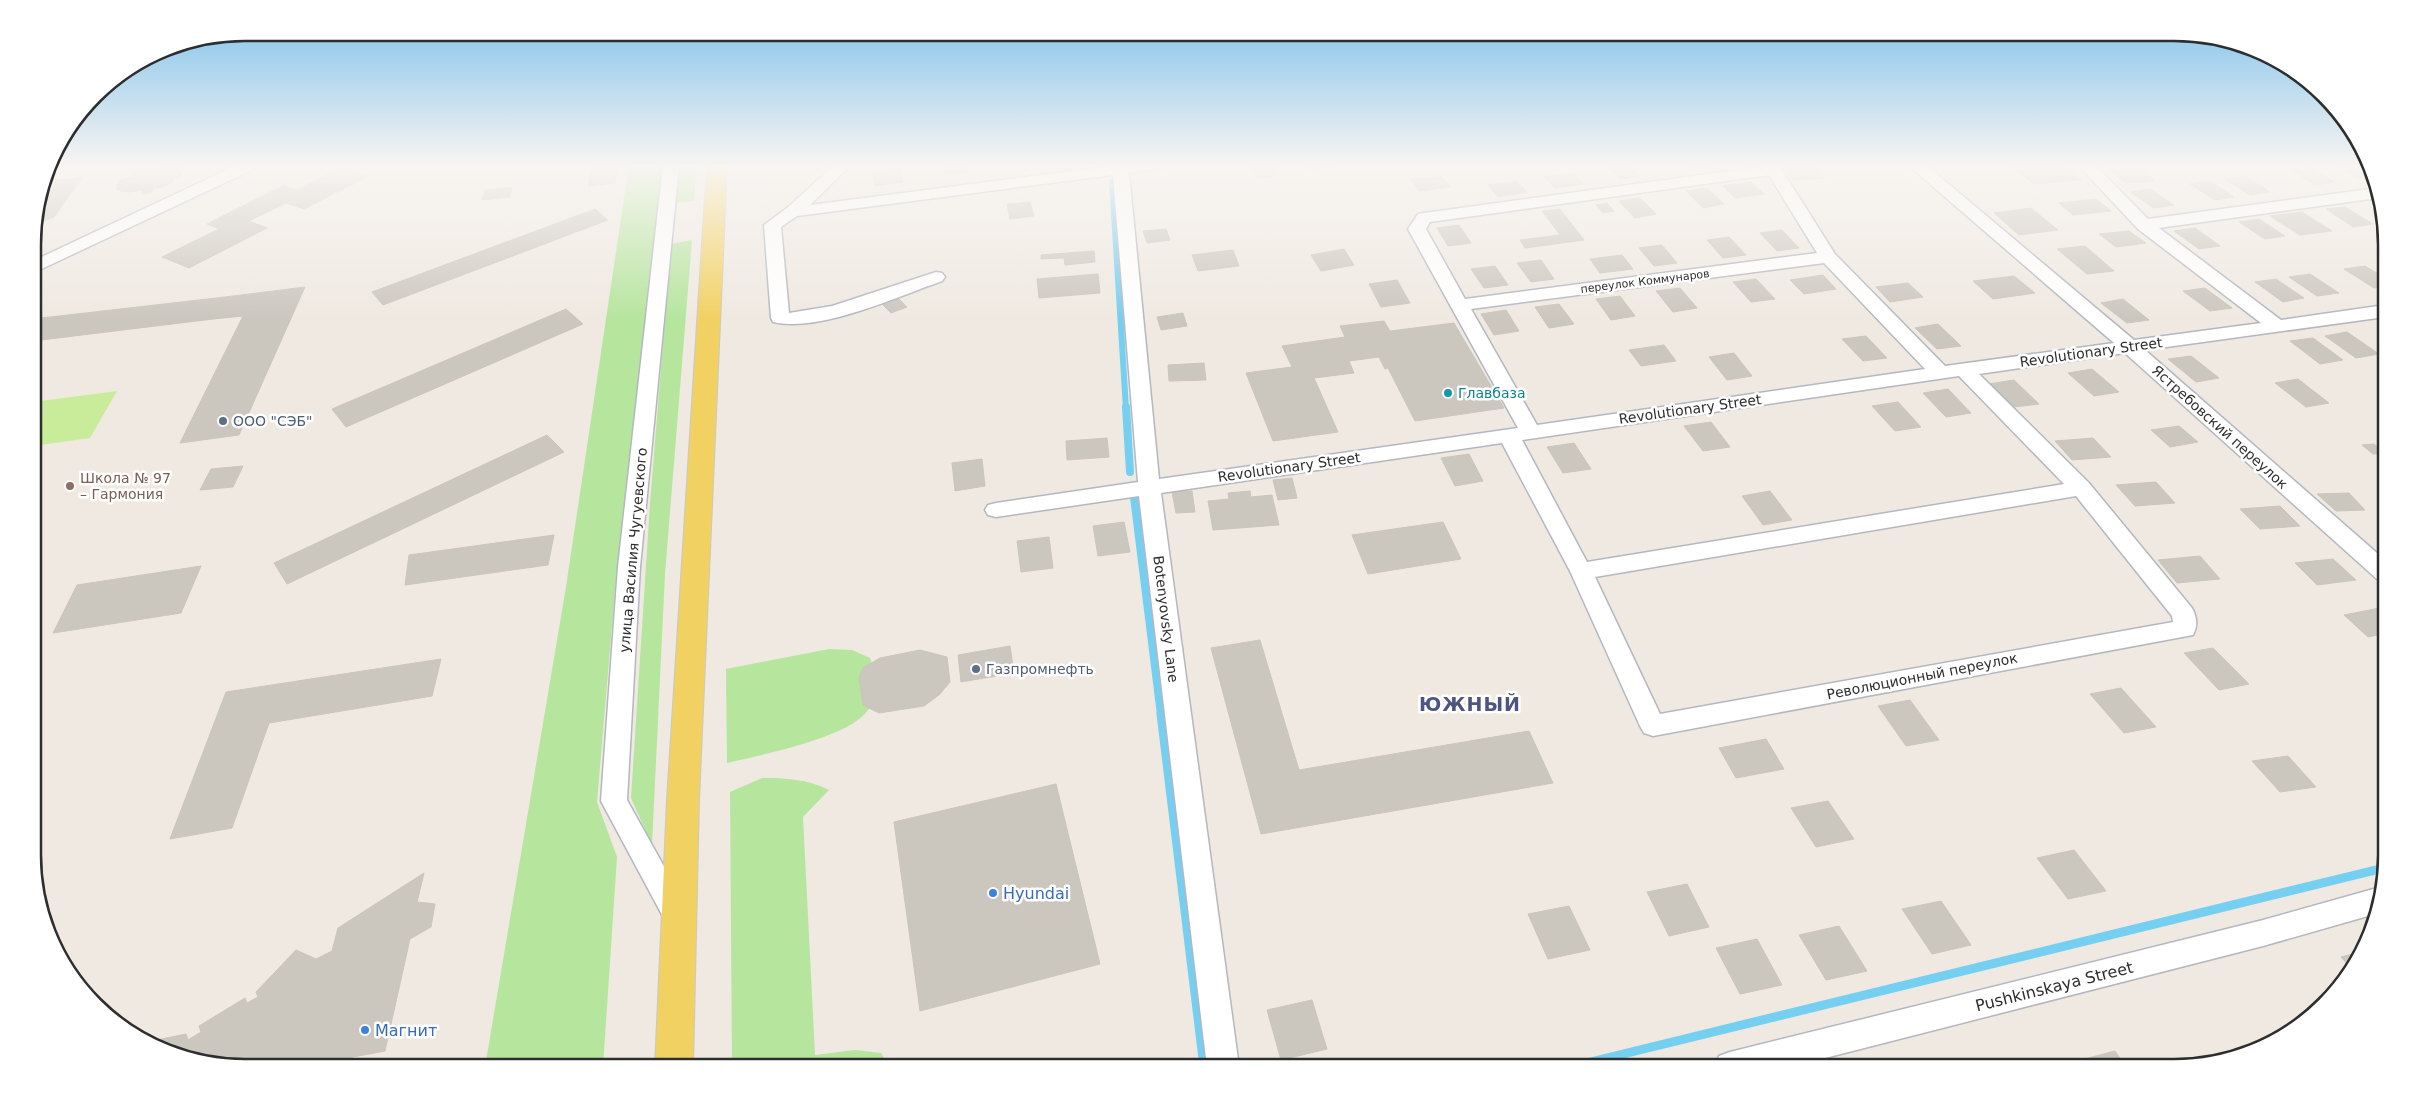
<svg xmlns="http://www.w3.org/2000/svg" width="2419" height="1100" viewBox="0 0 2419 1100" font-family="'DejaVu Sans',sans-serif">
<rect width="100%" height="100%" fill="#efe9e1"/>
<g fill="#b6e59e">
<polygon points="629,165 662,165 616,578 597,802 617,857 603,1067 485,1067 566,587"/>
<polygon points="676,165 697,165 694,201 672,203"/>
<polygon points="692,240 665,574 652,845 631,798 650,504 671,244"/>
<path d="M829,649L852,650L870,658C876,674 878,694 868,710C849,738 760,755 727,763L726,669Z"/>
<path d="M762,778C786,778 807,779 829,790L803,817L815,1055L855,1050L881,1053L889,1067H732L730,792Z"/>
</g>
<polygon fill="#c9ec9a" points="117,391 90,438 33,446 33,402"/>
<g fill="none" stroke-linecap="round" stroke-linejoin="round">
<polyline stroke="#75cff0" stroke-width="6" points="1112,181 1126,409"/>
<g stroke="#75cff0" stroke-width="8">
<polyline points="1126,407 1130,472"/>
<polyline points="1133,489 1161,715"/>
</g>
<g stroke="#75cff0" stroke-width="9">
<polyline points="1161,714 1204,1067"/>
<polyline points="1570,1067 2384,868"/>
</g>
</g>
<g fill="#cbc7bf" stroke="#cbc5ba">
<polygon points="180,165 177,172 183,171 180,177 175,177 172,182 163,187 153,188 151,193 141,194 143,190 129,192 121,191 116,189 119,181 129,178 134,171"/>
<polygon points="592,165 618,165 615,183 588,186"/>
<polygon points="943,165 967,165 969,172 946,175"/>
<polygon points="1250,165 1274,165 1280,175 1259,178"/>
<polygon points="1307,165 1331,165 1332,167 1311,170"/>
<polygon points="1606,165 1629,165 1640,176 1620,179"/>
<polygon points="1686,165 1709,165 1711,166 1691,169"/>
<polygon points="2010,165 2062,165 2081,180 2034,184"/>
<polygon points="2337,165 2360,165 2373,172 2374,177 2360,179"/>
<polygon points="343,167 369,176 304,209 286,203 249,221 267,228 189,268 162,257 219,229 207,224 284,185 296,190"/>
<polygon points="1815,167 1825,178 1794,180 1785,168"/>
<polygon points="2309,167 2335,182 2315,185 2290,169"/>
<polygon points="900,169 903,182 874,186 872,172"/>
<polygon points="2140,169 2155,181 2126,183 2111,172"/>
<polygon points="1573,173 1584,184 1555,188 1544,177"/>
<polygon points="1441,176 1450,187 1420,191 1411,180"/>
<polygon points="2245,176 2270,192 2250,195 2225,179"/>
<polygon points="82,178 54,217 34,225 46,181"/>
<polygon points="1517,181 1527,192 1498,197 1488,185"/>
<polygon points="2210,181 2234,197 2215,200 2190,184"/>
<polygon points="1751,182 1764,194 1735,198 1723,186"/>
<polygon points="512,187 510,197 482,200 485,190"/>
<polygon points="1707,188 1724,204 1703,208 1686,191"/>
<polygon points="2150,189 2174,205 2154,208 2130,192"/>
<polygon points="1640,198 1656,214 1635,218 1619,201"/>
<polygon points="2096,199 2111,211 2073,215 2059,203"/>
<polygon points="1030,202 1034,216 1010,219 1007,204"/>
<polygon points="1607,203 1614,211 1603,213 1596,205"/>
<polygon points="2345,207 2373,224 2353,227 2326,209"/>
<polygon points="2031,208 2058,230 2019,235 1994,213"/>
<polygon points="595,209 608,220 383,305 372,292"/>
<polygon points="1560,209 1584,240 1525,248 1520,240 1560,235 1542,211"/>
<polygon points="2302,212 2332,231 2300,235 2270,216"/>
<polygon points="2259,219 2285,236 2265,239 2239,222"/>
<polygon points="1459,225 1471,243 1448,246 1437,228"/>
<polygon points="2195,228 2220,246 2199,249 2174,231"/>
<polygon points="1166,229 1170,240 1147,243 1143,231"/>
<polygon points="1782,230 1799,248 1777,251 1760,233"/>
<polygon points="2129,231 2146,243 2116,247 2099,234"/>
<polygon points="1729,237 1746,255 1723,258 1707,240"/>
<polygon points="1662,245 1677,263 1654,266 1639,248"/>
<polygon points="2085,246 2114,271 2087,274 2057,249"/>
<polygon points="1344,249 1354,265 1321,271 1311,255"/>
<polygon points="1233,250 1239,266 1198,271 1192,255"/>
<polygon points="1094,251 1095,262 1065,265 1064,258 1041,259 1041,255"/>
<polygon points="1622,255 1633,269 1600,273 1590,259"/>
<polygon points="1541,260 1554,279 1531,282 1517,263"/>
<polygon points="1495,266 1508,285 1484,288 1471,269"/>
<polygon points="2365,266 2385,278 2385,286 2374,288 2344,269"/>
<polygon points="1098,274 1100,293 1039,298 1037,279"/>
<polygon points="2310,274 2339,293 2317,296 2289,277"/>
<polygon points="1823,275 1836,289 1804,294 1790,280"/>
<polygon points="2014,276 2035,293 1993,299 1973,281"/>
<polygon points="1756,279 1775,299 1751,302 1733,282"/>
<polygon points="2276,279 2304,298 2283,302 2255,282"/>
<polygon points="1397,280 1410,303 1381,307 1369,284"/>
<polygon points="1908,283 1923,297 1890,302 1876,287"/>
<polygon points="305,287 239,435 180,443 243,316 213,319 225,297"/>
<polygon points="1680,288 1697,308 1673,312 1656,291"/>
<polygon points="2205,288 2232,308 2210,311 2183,291"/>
<polygon points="1620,296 1635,316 1611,320 1596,299"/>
<polygon points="225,297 213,319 33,341 33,319"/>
<polygon points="897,297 907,307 891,313 881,303"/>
<polygon points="2123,299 2149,320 2127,323 2101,303"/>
<polygon points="1559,304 1574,324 1549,328 1535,307"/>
<polygon points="566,309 583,324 346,427 332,409"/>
<polygon points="1506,310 1519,331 1494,335 1481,314"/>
<polygon points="1183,313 1187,326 1161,330 1157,317"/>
<polygon points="1384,321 1390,331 1454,323 1504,408 1415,421 1388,368 1385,369 1379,357 1349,361 1354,373 1314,378 1338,432 1273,441 1246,373 1292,367 1282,346 1345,337 1340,326"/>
<polygon points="1938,324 1961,346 1937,349 1915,328"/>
<polygon points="2347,332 2379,354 2356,358 2325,336"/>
<polygon points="1866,336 1887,358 1863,361 1842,339"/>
<polygon points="2313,338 2343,360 2320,364 2290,341"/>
<polygon points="1664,345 1676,361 1641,366 1629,350"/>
<polygon points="1734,353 1752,376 1727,380 1709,357"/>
<polygon points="2191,356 2219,378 2196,382 2168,359"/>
<polygon points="1204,363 1206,380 1169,381 1168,365"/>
<polygon points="2092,369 2119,392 2094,396 2068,373"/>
<polygon points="2298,379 2329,403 2306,407 2275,383"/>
<polygon points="2014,380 2039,404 2014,407 1989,384"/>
<polygon points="1948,389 1971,413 1946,417 1923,393"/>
<polygon points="1898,402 1921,427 1895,431 1872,406"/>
<polygon points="1711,422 1730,447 1703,451 1684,426"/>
<polygon points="2179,426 2198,442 2170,447 2151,430"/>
<polygon points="547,435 564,452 287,584 274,563"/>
<polygon points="1107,438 1109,457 1067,460 1066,441"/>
<polygon points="2093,438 2111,457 2072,460 2055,441"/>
<polygon points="1574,443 1591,469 1563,473 1547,447"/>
<polygon points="2374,444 2385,453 2373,454 2362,445"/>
<polygon points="1469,454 1483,481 1455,486 1441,458"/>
<polygon points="982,459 985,486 955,491 952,463"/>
<polygon points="243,466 233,487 200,490 211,469"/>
<polygon points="1292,478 1297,498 1278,500 1273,480"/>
<polygon points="2156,482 2175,503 2135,506 2116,485"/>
<polygon points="1192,491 1195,512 1176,513 1172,492"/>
<polygon points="1250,491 1251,497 1272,495 1279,525 1213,530 1208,501 1229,499 1228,493"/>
<polygon points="1770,491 1792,520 1763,525 1742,496"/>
<polygon points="2349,493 2365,510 2336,511 2317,494"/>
<polygon points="2280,506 2300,526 2260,529 2240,509"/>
<polygon points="1124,522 1130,552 1098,556 1093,526"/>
<polygon points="1443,522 1461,559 1368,574 1352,535"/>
<polygon points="554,535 548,565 405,585 409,555"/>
<polygon points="1049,537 1053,568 1021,572 1017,541"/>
<polygon points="2200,556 2220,579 2177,583 2158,560"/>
<polygon points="2333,559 2356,580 2317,585 2295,563"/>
<polygon points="201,566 181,613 53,633 77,585"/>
<polygon points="2385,607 2386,633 2368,637 2344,615"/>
<polygon points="1260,640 1299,770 1529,731 1553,783 1261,834 1211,648"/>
<polygon points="1010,646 1014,673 961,682 958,655"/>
<polygon points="2213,648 2249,684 2219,690 2184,653"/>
<polygon points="920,650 947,657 950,682 939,695 924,706 879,713 863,705 859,677 863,668 880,658"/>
<polygon points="441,659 432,696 269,723 232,828 170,839 226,692"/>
<polygon points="2121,688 2156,727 2124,733 2090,694"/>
<polygon points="1910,700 1939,740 1906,746 1878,706"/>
<polygon points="1766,739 1784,769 1736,778 1719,748"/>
<polygon points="2288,756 2316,787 2280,792 2252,761"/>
<polygon points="1056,784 1100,964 920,1011 894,822"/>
<polygon points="1828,801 1854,839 1816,847 1791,808"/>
<polygon points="2074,850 2106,891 2068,899 2037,858"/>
<polygon points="424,873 417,902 435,904 431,927 410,939 385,1051 299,1067 285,1065 282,1067 245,1068 163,1051 147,1042 186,1034 188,1040 201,1032 199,1026 245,998 247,1003 258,997 256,992 296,950 316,959 332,951 338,928"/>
<polygon points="1687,884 1709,927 1669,936 1647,892"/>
<polygon points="1941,901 1971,945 1932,954 1902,909"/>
<polygon points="1569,906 1590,950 1548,959 1528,914"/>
<polygon points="1839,926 1867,971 1826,980 1799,935"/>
<polygon points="1757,939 1782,985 1740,994 1716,948"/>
<polygon points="2360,952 2351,968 2341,957"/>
<polygon points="1312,1000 1327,1049 1281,1060 1267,1010"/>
<polygon points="2115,1051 2126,1067 2077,1067 2073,1062"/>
</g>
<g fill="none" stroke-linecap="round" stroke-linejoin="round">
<defs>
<g id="minor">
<polygon points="237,165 258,165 256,168 33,273 33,261"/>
<polygon points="663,165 679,165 640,567 627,800 692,917 688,926 678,930 668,926 601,801 618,567"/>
<path d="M834,165H851L810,205L1119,165H1164L1162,168L1129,173L1159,479L1518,428L1408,229L1418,214L1424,213L1774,165L1780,167L1835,254L1945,366L2114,343L1908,165H1926L2134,340L2261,323L2138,229L2078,165H2095L2148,219L2377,188L2378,198L2159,228L2281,320L2385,305V317L2145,350L2386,561V582L2378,580L2125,353L1979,374L2089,483L2192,608C2197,617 2198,626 2193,635L1653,736L1644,733L1640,726L1570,571L1502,443L1161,493L1239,1067H1207L1139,496L996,517L988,515L985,510L988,505L996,503L1138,482L1113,175L797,216L781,227L789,313L832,306L936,272L942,273L945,277L942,281C899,296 819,333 773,322L771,318L764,225L787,208ZM1769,175L1817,253L1465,299L1426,229L1430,222ZM1824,263L1925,369L1537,425L1471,309ZM1959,376L2064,484L1587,562L1522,440ZM2076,496L2172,616L2173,622L1660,714L1595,577Z"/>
<polygon points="2377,888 2380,889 2375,914 2263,946 1790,1067 1714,1067 1719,1056 1730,1052 2263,920"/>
</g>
<polygon id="primary" points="707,165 727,165 699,800 693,1067 655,1067 667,800"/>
</defs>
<use href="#minor" stroke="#b4b7c1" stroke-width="3"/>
<use href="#primary" stroke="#c9c9c9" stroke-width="2"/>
<use href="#minor" fill="#fff" fill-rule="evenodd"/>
<use href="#primary" fill="#f2d163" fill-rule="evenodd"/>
</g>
<linearGradient id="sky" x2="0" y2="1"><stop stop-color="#7abfeb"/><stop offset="0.52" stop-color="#f8f5f2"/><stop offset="1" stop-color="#f8f5f2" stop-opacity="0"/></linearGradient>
<rect width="2419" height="319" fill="url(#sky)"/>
<circle fill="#0f9aa8" stroke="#fff" stroke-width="2" cx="1448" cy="393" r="5"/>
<g fill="#5c6f8a" stroke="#fff" stroke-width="2">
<circle cx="223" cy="421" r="5"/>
<circle cx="976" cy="669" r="5"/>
</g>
<circle fill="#8d6e63" stroke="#fff" stroke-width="2" cx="70" cy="486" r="5"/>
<g fill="#3f7fe0" stroke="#fff" stroke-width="2">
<circle cx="993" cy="893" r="5"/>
<circle cx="365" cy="1030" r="5"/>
</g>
<g text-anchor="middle" stroke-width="5" stroke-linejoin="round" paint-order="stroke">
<g font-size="11" fill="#2e2e2e" stroke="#fff">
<text transform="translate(1645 281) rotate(-7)" y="4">переулок Коммунаров</text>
</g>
<g font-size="14" fill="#2e2e2e" stroke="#fff">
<text transform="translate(2091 352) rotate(-8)" y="5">Revolutionary Street</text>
<text transform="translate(1690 409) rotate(-8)" y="5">Revolutionary Street</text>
<text transform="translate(2220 427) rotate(42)" y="5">Ястребовский переулок</text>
<text transform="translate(1289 467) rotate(-8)" y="5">Revolutionary Street</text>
<text transform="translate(633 550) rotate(-85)" y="5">улица Василия Чугуевского</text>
<text transform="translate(1166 619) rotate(83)" y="5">Botenyovsky Lane</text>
<text transform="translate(1922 676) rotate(-11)" y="5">Революционный переулок</text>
</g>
<g font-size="14" fill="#0d838f" stroke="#fff" text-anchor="start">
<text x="1458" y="398">Главбаза</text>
</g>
<g font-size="14" fill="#4e5e75" stroke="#fff" text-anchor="start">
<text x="233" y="426">ООО "СЭБ"</text>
<text x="986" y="674">Газпромнефть</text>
</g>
<g font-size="14" fill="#785e54" stroke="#fff" text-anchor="start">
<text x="80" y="483">Школа № 97<tspan x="80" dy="16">– Гармония</tspan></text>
</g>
<g font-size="16" fill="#366cbe" stroke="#fff" text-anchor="start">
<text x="1003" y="899">Hyundai</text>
<text x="375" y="1036">Магнит</text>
</g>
<g font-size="16" fill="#2e2e2e" stroke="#fff">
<text transform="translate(2054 986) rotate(-14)" y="6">Pushkinskaya Street</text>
</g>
<g font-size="19" font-weight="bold" letter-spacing="1" fill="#4d5680" stroke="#fff">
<text x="1470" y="711">ЮЖНЫЙ</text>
</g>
</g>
<path d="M0 0H2419V1100H0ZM245 41H2174A204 204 0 0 1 2378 245V855A204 204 0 0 1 2174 1059H245A204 204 0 0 1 41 855V245A204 204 0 0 1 245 41Z" fill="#fff" fill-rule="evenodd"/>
<path fill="none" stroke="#2e2e2e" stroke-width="2.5" d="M245 41H2174A204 204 0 0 1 2378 245V855A204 204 0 0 1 2174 1059H245A204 204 0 0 1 41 855V245A204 204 0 0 1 245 41Z"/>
</svg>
